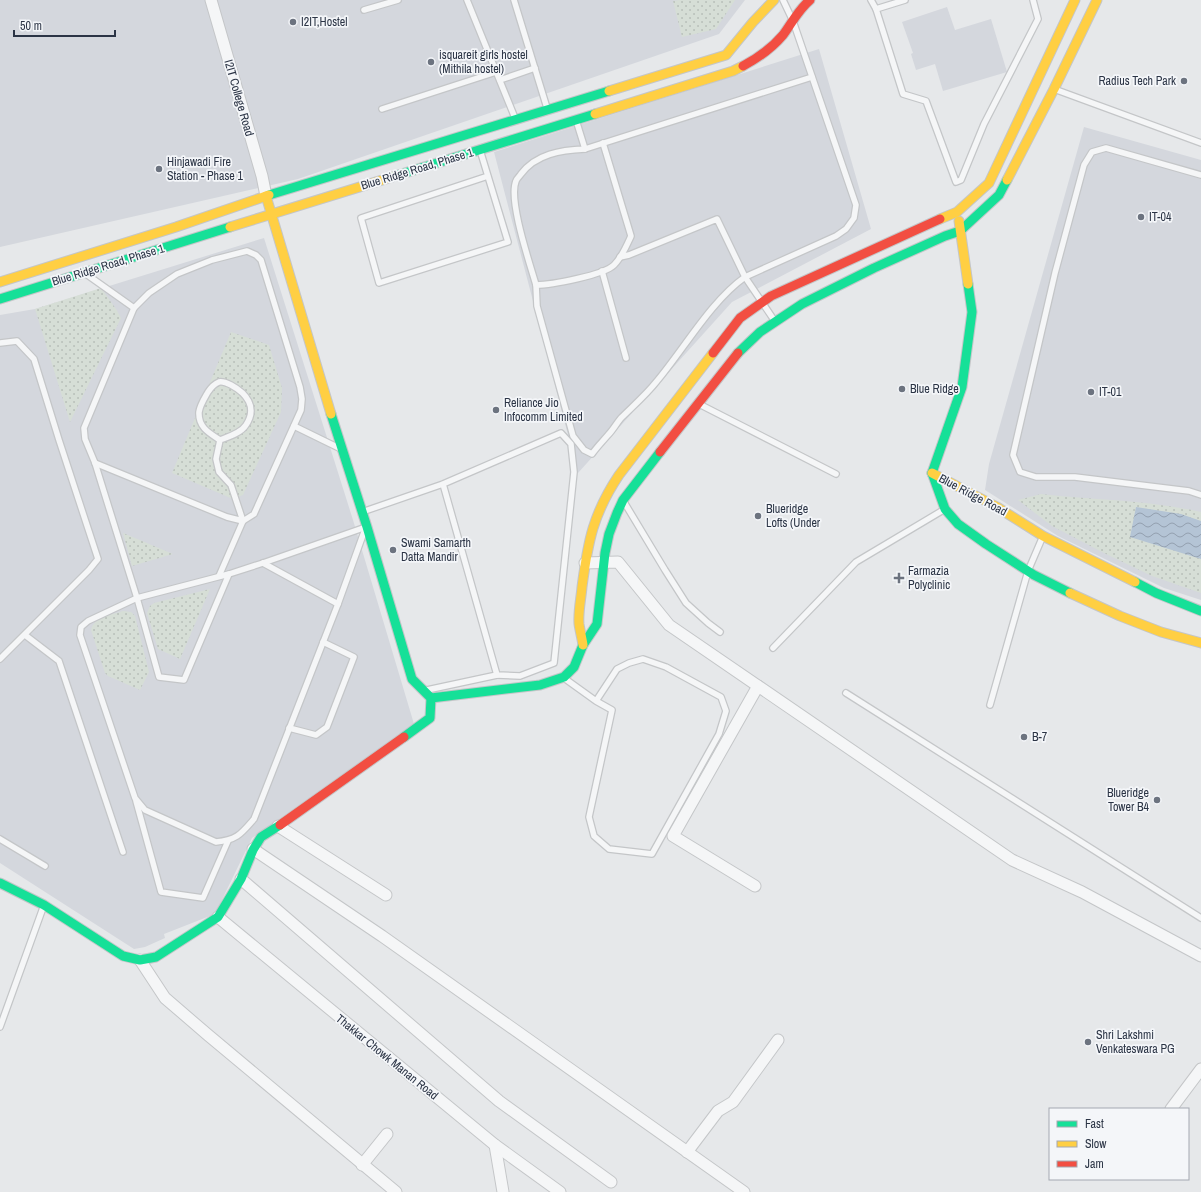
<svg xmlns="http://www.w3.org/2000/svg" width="1201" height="1192" viewBox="0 0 1201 1192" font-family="'Archivo Narrow',sans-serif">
<defs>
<pattern id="green-dots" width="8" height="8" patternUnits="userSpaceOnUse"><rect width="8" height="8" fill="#d6ded6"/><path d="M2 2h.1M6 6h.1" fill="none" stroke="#b8bfb9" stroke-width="1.8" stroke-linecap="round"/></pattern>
<pattern id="water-waves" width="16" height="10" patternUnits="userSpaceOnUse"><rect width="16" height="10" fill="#b4c4d5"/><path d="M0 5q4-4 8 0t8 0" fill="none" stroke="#93a0af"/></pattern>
</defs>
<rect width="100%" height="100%" fill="#e6e8ea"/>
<g fill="#d4d7dd">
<polygon points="0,0 745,0 719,34 298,179 0,247"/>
<polygon points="947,7 955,30 991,19 1007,72 943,91 935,64 916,70 911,54 913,53 902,22"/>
<polygon points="819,49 871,229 732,302 578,473 494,152"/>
<polygon points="1084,127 1201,160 1201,600 1164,588 1058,536 985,490 989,464"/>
<polygon points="264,238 353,520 414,724 252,838 215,914 164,934 165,938 145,947 134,949 0,863 0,315 35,309"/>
</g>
<g fill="url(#green-dots)">
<polygon points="679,0 735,0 716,29 682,37 673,1"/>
<polygon points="101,288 116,309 121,318 70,422 35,309"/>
<polygon points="231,332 269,345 282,388 281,412 243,495 233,499 172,473"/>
<path d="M1041,494C1094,500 1148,500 1201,512V593L1152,576L1104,553L1052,526L1018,500Z"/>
<polygon points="123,533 173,554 132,566"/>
<polygon points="210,589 180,659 158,649 147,613 150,606 154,603"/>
<path d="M123,611L131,612L135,616L149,672L140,690L108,676L105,673L91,630C94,617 111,615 123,611Z"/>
</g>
<polygon fill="url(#water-waves)" points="1136,507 1181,514 1201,521 1201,559 1130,537"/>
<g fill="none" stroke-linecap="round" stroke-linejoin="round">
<defs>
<g id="lane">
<polyline points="467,0 515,118"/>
<polyline points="514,0 547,108"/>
<polyline points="871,0 876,9 903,94 926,101 956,182 961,180 984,124 1038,19 1033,0"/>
<polyline points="876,9 905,0"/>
<polyline points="364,10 398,0"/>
<polyline points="500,80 535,68"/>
<polyline points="1054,89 1201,143"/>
<polyline points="382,109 496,72"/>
<path d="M576,120L585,149C561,150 536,154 521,174C520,176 517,178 516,181C508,200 530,264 536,285C551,285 604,275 614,265C622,257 626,247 631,236L603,143"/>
<polyline points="585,149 812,77"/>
<polyline points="480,150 508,242 379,283 361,218 488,176"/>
<polyline points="1201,175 1106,148 1092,152 1084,165 1055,273 1013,455 1020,472 1036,477 1075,477 1189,491 1201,495"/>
<polyline points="602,271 626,358"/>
<polyline points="86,274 134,308 84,428 85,439 95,463 137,598 159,677 184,680 229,574 263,563 366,527"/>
<path d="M536,285L537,306L573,436L584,450L592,454C597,447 602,442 608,435C613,430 616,424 621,418C633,406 646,395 657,381C684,349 711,301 745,277L717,219L629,255L620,257"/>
<polyline points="774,320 745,277 836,236 846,229 854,218 856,205 793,21 783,0"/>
<polyline points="0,343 17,341 34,359 59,440 98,559 89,570 0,659"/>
<polyline points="699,404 836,474"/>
<polyline points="294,426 339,448"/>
<polyline points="95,463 227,517 243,521 254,514 301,410 302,399 300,387 261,260 256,255 247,251 212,260 177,274 149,293 134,308"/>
<polyline points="624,502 665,570 686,603 708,623 720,632"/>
<polyline points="362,512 443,484 561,433 571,444 574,472 554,663 520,676 497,675 443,484"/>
<polyline points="263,563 338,604"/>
<path d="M229,574L137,598L88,621L81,627L80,635L135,798L145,810L216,842C237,840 241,834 254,819L338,604L364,532"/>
<path d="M219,576L243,521L231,485L219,472L216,459L220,440C228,437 241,433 246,425C258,407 246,393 231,385C227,383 223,381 219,382C214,384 210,389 208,392C204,399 200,405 199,412C198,427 209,433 220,440"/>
<polyline points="25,635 59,661 123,852"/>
<polyline points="773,648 856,562 945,509"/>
<polyline points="564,678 596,701 612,710 589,817 594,836 609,849 652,854 719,734 726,711 721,697 666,667 643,659 629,663 617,669 596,701"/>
<polyline points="427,690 497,675"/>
<polyline points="846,693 1201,918"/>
<polyline points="990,705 1028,571 1043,536"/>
<polyline points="289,728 316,735 327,727 354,657 323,642"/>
<polyline points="136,801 161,892 203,898 228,841"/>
<polyline points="0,839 45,866"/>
<polyline points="0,1027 44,905"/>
</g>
<g id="street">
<polyline points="211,0 262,176 266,196"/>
<polyline points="585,563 618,562 669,625 1012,860 1082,892 1201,956"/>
<polyline points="278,826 386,895"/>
<polyline points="253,849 382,936 744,1192"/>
<polyline points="241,879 499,1101 611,1182"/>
<polyline points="755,886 673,836 758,686"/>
<polyline points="218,917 495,1145 560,1192"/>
<polyline points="140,960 165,998 208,1035 396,1192"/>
<polyline points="1171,1109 1201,1069"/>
<polyline points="495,1145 503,1192"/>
<polyline points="687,1152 718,1111 733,1102 778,1040"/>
<polyline points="362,1165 387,1134"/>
</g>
<g id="fast">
<polyline points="392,177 595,114"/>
<polyline points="269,195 609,91"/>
<polyline points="0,299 230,227"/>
<polyline points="738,353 760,332 802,304 874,268 945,236 960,231 999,195 1007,180"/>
<polyline points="331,414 367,527 412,679 431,698 430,718 404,737"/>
<polyline points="932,473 945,509 958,524 986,544 1034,575 1070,593"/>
<polyline points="932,473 962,387 972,312 968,284"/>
<polyline points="1135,582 1156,593 1201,611"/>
<polyline points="431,698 540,685 564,677 574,667 583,645 597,624 605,553 609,534 617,513 623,500 660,452"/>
<polyline points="0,883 44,905 123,956 140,960 156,957 218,917 241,879 253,850 261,837 280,825"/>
</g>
<g id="slow">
<polyline points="609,91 726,55 753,22 774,0"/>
<polyline points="595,114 733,71 743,66"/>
<polyline points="1007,180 1054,89 1097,0"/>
<polyline points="266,196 331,414"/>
<polyline points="940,219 957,212 989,183 1075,0"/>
<polyline points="959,221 968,284"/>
<polyline points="230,227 392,177"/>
<polyline points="0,282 176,227 269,195"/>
<polyline points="932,473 997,507 1043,536 1135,582"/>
<polyline points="1070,593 1120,616 1161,632 1201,643"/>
<path d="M583,645C582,638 580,631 579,624C578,612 581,599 582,587C588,541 593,514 619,475L713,353"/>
</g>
<g id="jam">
<path d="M743,66C758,58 772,48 783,35C792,23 798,10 810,0"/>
<polyline points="713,353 740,318 771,296 940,219"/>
<polyline points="660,452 738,353"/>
<polyline points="280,825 404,737"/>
</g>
</defs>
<use href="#lane" stroke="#c4c6c8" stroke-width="8"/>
<use href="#street" stroke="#c4c6c8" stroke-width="13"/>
<use href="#fast" stroke="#c4c6c8" stroke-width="11"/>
<use href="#slow" stroke="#c4c6c8" stroke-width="11"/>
<use href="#jam" stroke="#c4c6c8" stroke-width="11"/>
<use href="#lane" stroke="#f5f6f7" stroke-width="5.5"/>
<use href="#street" stroke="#f5f6f7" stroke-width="11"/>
<use href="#fast" stroke="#16e098" stroke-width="9"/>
<use href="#slow" stroke="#ffcf43" stroke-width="9"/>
<use href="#jam" stroke="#f24e42" stroke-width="9"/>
</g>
<g fill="#6c737f" stroke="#f4f6f9" stroke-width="1.5">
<circle cx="293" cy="22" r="4"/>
<circle cx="431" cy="62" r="4"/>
<circle cx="1184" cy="81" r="4"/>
<circle cx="159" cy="169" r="4"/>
<circle cx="1141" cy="217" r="4"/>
<circle cx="902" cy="389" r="4"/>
<circle cx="1091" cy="392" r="4"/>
<circle cx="496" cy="410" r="4"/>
<circle cx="758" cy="516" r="4"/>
<circle cx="393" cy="550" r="4"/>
<path d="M897 572h4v4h4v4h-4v4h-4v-4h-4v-4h4z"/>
<circle cx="1024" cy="737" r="4"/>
<circle cx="1157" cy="800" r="4"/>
<circle cx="1088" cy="1042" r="4"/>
</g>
<g text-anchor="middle" stroke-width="3.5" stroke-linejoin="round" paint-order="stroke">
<g font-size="12" fill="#2b3445" stroke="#f4f6f9" text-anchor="start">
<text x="301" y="26">I2IT,Hostel</text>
<text x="439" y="59">isquareit girls hostel<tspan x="439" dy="14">(Mithila hostel)</tspan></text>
<text x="1176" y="85" text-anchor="end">Radius Tech Park</text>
<text x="167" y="166">Hinjawadi Fire<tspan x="167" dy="14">Station - Phase 1</tspan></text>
<text x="1149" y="221">IT-04</text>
<text x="910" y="393">Blue Ridge</text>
<text x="1099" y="396">IT-01</text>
<text x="504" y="407">Reliance Jio<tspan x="504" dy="14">Infocomm Limited</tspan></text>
<text x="766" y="513">Blueridge<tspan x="766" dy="14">Lofts (Under</tspan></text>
<text x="401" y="547">Swami Samarth<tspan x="401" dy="14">Datta Mandir</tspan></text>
<text x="908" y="575">Farmazia<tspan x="908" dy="14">Polyclinic</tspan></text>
<text x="1032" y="741">B-7</text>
<text x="1149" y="797" text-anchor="end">Blueridge<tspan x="1149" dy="14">Tower B4</tspan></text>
<text x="1096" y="1039">Shri Lakshmi<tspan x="1096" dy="14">Venkateswara PG</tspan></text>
</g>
<g font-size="12" fill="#2b3445" stroke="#f4f6f9">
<text transform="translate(239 98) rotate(74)" y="4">I2IT College Road</text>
<text transform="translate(417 169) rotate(-17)" y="4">Blue Ridge Road, Phase 1</text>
<text transform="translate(108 265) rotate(-17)" y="4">Blue Ridge Road, Phase 1</text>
<text transform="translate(973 495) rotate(28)" y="4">Blue Ridge Road</text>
<text transform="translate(387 1057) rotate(39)" y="4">Thakkar Chowk Manan Road</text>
</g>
</g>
<rect x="1049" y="1108" width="140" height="72" fill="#f4f6f9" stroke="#a4a8b1"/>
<rect x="1057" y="1121" width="20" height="6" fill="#16e098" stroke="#a4a8b1"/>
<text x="1085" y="1128" font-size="12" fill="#2b3445">Fast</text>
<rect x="1057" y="1141" width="20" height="6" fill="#ffcf43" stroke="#a4a8b1"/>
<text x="1085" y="1148" font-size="12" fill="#2b3445">Slow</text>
<rect x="1057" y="1161" width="20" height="6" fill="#f24e42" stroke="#a4a8b1"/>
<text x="1085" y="1168" font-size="12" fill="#2b3445">Jam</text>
<path d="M14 30v6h101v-6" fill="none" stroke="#2b3445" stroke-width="2"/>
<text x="20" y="30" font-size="12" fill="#2b3445" stroke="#f4f6f9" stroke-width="3" paint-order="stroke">50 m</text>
</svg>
